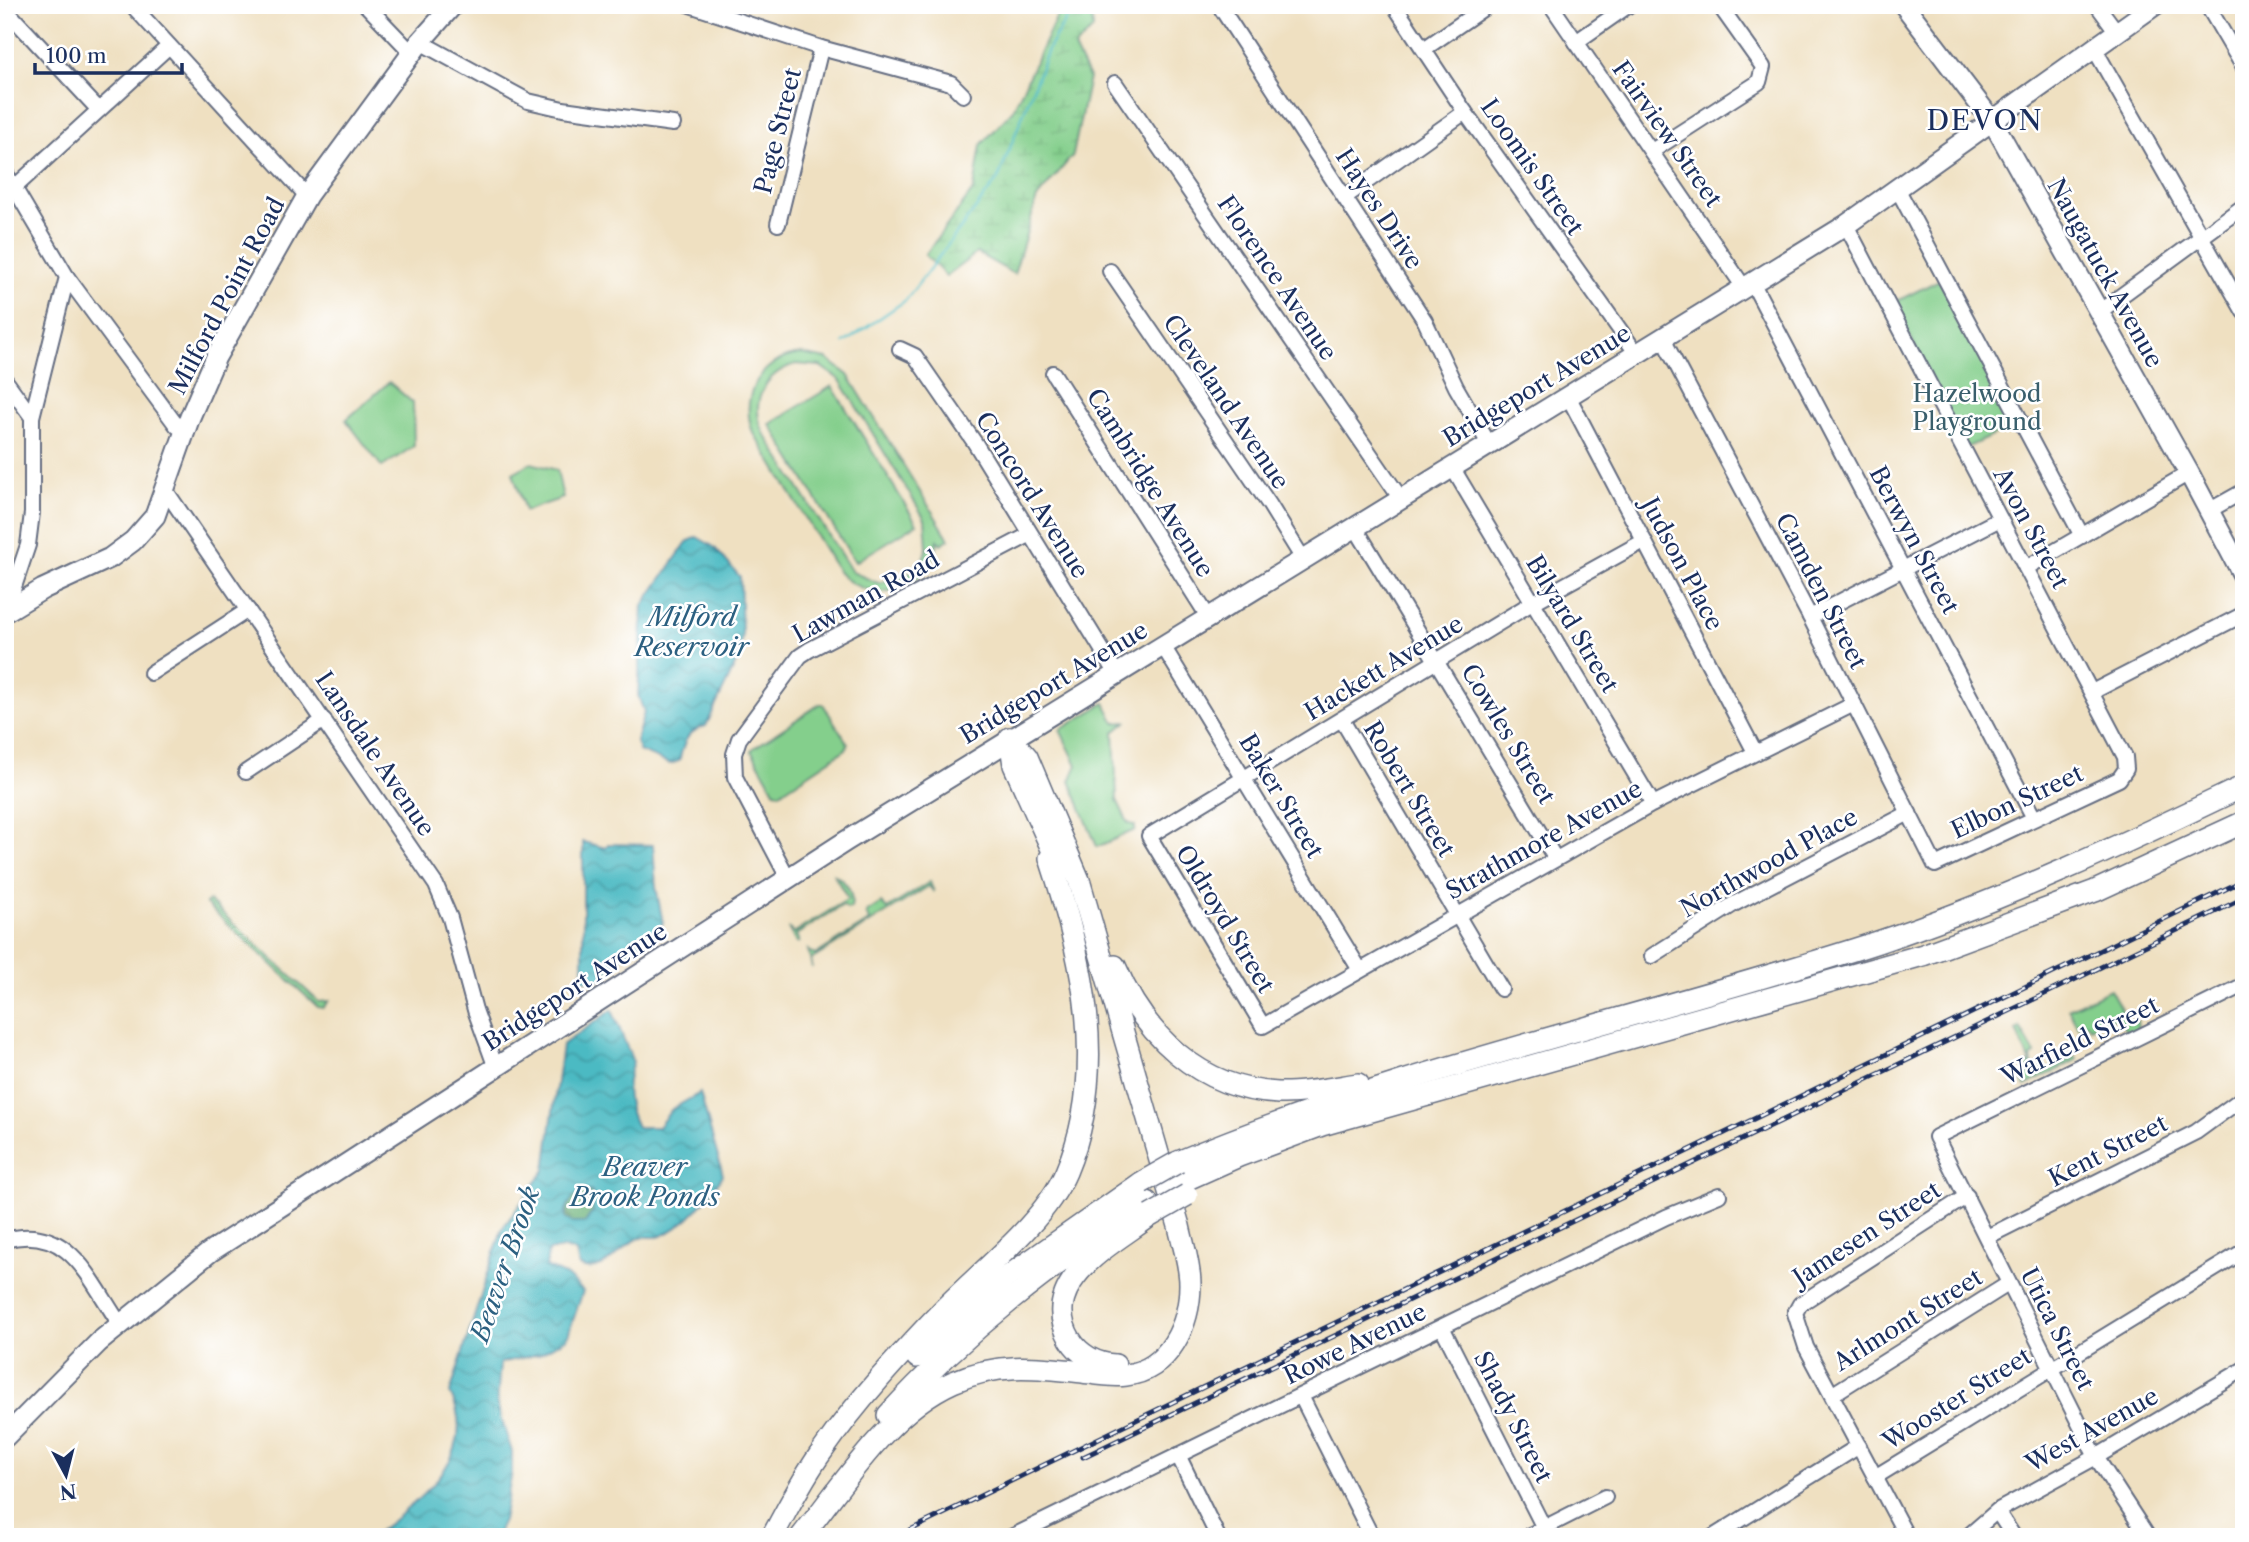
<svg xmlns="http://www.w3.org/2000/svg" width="2249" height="1542" viewBox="0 0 2249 1542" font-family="'Libre Caslon Text',serif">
<defs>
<pattern id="forest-firs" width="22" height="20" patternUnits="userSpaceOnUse" patternTransform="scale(1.75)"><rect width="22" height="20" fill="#6bb278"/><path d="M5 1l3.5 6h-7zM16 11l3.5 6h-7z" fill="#579166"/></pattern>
<pattern id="wetland-marsh" width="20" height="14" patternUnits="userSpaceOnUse" patternTransform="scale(1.75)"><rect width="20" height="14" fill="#84cf8c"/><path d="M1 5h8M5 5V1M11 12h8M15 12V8" fill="none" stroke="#71b27b"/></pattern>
<pattern id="water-waves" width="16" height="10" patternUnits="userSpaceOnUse" patternTransform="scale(1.75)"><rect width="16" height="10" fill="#4bbac3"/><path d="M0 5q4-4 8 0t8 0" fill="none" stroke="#3e98a2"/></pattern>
</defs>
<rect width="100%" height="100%" fill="#fff"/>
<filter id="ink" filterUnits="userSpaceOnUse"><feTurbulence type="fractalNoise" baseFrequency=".0143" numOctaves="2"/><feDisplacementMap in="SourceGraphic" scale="14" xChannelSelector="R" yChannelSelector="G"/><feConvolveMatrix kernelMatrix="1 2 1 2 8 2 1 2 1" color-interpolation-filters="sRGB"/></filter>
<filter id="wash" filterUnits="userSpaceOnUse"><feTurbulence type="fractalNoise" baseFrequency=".00686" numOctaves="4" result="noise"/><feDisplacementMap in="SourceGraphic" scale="28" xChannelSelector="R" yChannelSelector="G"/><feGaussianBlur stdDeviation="1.57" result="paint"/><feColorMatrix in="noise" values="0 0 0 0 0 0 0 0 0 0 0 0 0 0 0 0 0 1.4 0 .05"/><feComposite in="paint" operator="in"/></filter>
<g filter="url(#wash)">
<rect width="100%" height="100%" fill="#efe0c1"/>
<g fill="#84cf8c" stroke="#507f75" stroke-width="2" fill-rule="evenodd">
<polygon points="1939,280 2015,421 2015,425 1966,448 1893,303"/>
<path d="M801,354L827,359L848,375L949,539L941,544L938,540C930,590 876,609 839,573L752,430C740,393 762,359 801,354ZM796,364L820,366L840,380L925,519L927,548L922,561L906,576L878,583L852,572L764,433C749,403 764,373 796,364Z"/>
<polygon points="389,382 413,403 414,446 382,467 346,420"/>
<polygon points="832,386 917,524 855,562 770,424"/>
<polygon points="531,463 557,470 563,498 525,511 513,473"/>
<polygon points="1105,703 1115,723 1126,722 1114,732 1117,800 1128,823 1135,826 1135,830 1097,847 1070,781 1077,765 1060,730"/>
<polygon points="820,704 823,704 848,744 846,749 780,793 775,792 751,750"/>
<path d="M834,875C847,881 854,894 851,908L847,909L843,905L796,935L799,942L796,943L788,928L794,933L848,899Z"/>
<polygon points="930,882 934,892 929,886 811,960 812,968 808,950 815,955 869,921 866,913 881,903 887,909"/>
<polygon points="209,901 319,1002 329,1001 323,1008 318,1007 206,904"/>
<polygon points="2110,989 2129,1023 2137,1020 2138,1031 2128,1036 2118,1016 2090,1028 2087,1023 2078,1027 2068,1009"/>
<polygon points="2020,1028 2035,1054 2031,1058 2032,1066 2047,1070 2076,1056 2077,1060 2025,1086 2020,1078 2030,1073 2027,1065 2031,1063 2016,1031"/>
</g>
<path fill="url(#forest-firs)" stroke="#43706b" stroke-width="2" d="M582,1189L592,1192L593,1211L585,1223H573L565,1218C564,1208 574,1195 582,1189Z"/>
<polygon fill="url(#wetland-marsh)" stroke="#507f75" stroke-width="2" points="1062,5 1091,5 1093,29 1074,48 1089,78 1073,155 1037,198 1014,274 977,253 946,276 925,255 974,189 981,145 1013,110"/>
<g fill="url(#water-waves)" stroke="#337490" stroke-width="2" fill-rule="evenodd">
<path d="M697,537L714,547L740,577L742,636L738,659L706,726C686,731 684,743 679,761L670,764L639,751L636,742L644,712L638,695L643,605L687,542Z"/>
<path d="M583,842L606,848L608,844L653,845L656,887L663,923C645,944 617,955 602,979L583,980Z"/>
<path d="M612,1010L633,1062C624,1085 626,1105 637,1127H658L672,1109L700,1093L723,1175C708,1198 688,1225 661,1236C654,1239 646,1235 639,1238C618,1248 604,1277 579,1266L576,1252L564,1248L548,1251L546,1267L567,1276L583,1291L567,1338L539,1354L500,1363L497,1405L512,1452V1472L503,1521L495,1537H372C416,1502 483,1457 450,1393L502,1229L545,1170L562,1045ZM583,1189L592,1192L593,1211L585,1223H573L565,1218C564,1208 574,1195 583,1189Z"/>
</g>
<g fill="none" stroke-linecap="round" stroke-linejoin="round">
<polyline stroke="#4bbac3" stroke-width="2.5" points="844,343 906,300 998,179 1049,47 1075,5"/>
</g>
</g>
<g filter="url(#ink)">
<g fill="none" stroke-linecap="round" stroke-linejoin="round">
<defs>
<g id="minor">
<polyline points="132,5 307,196"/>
<polyline points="366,5 412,53"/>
<polyline points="690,5 821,48 951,83 963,95"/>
<polyline points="1219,5 1425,321 1456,387 1489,444"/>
<polyline points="1394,5 1465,112 1637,354"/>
<polyline points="1551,5 1745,289"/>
<polyline points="2097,5 2117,32"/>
<polyline points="2207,5 2244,68"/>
<polyline points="5,9 99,110"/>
<polyline points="420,42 528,101 563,109 673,124"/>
<polyline points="1576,42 1629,5"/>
<polyline points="2094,48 2244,312"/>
<polyline points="1424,49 1488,5"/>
<polyline points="1115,83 1401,499"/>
<polyline points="1652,151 1759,82 1763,67 1719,5"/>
<polyline points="5,172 67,277 32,417 32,513 28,545 6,611"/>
<polyline points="15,187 169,46"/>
<polyline points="1898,190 2082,536"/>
<polyline points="1345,197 1465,112"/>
<polyline points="778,224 821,48"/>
<polyline points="1110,271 1269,504 1303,559"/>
<polyline points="67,277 177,426 185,431"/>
<polyline points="1753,284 2034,818"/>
<polyline points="2099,312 2244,206"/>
<polyline points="1663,339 1810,617 1935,865 2119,779 2126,769 2125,757 1846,225"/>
<polyline points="900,349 915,356 975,443 1117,674"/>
<polyline points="1053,373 1209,618"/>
<polyline points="5,380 32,417"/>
<polyline points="1568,396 1755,752"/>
<polyline points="1452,467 1653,804"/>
<polyline points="166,491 436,885 450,918 475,1010 496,1068"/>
<polyline points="2210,510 2244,491"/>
<polyline points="1355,527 1555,858"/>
<polyline points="1644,541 1532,603 1149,836 1263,1026 1653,804 1854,704"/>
<polyline points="2026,568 2189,473"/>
<polyline points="1810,617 2000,519"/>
<polyline points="1163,646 1360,970"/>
<polyline points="151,673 248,610"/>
<polyline points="2092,692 2244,614"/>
<polyline points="1342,720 1501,989"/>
<polyline points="246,772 324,720"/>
<polyline points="788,878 735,777 734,754 739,739 800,656 809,650 1029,535"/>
<polyline points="1652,956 1734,904 1909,813"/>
<polyline points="1987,1237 2196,1132 2244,1097"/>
<path d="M5,1240C70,1222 90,1281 120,1324"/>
<polyline points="1442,1327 1544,1528"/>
<polyline points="1833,1394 2008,1284"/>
<polyline points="1301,1396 1372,1537"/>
<polyline points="1178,1455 1218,1537"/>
<polyline points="1875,1477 2244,1251"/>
<polyline points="1997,1511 2014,1537"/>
<polyline points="1011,1537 1666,1217 1719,1195"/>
<polyline points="1526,1537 1605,1497"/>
<polyline points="1713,1537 1859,1446"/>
<polyline points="1907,1537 1806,1347 1795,1313 1800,1304 1967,1196"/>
<polyline points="1967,1537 1997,1511 2096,1457 2244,1369"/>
<polyline points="2148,1537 2096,1457 1936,1137 2244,985"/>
</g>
<g id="major">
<polyline points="1904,5 1993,122 2189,473 2244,577"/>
<polyline points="5,612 43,589 110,558 133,541 155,516 190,417 216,357 307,196 420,42 453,5"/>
<polyline points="5,1437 99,1342 210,1252 846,841 1846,225 2155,5"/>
</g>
<g id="highway">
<polyline points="1010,738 1014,765 1061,869"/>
<path d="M1115,966C1144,1035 1199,1089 1278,1093C1304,1094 1332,1088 1358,1084"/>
<path d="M1178,1162C1404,1067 1645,1018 1878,942C2004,900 2124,844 2244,786"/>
<polyline points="1183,1181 1239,1156 1322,1125 1923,955 2095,891 2244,822"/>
<polyline points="917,1357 1007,1277 1141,1183"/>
<path d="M1115,1365C1097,1364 1079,1355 1070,1339C1037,1282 1113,1244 1150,1216"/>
<path d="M888,1415C965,1331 1052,1264 1147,1202"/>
<path d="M772,1537C788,1508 803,1477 823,1450C857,1401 898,1357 939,1314C979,1272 1043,1225 1066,1172C1109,1071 1083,958 1050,858"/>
<path d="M801,1537C844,1484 888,1411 953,1382C998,1362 1036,1367 1083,1372C1097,1374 1112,1377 1126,1375C1170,1370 1190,1323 1190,1284C1190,1264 1183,1245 1179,1226L1079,880L1027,757L1010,738"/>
</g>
</defs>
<use href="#minor" stroke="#656d81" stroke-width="18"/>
<use href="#major" stroke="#656d81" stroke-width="23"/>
<use href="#highway" stroke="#656d81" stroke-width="24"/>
<use href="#minor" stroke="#fff" stroke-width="14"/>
<use href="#major" stroke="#fff" stroke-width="19"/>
<use href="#highway" stroke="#fff" stroke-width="21"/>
<defs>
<g id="rail">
<polyline points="1083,1457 2244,898"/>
<polyline points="896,1537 2244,880"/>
</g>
</defs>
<use href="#rail" stroke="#1b2f5e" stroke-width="5"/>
<use href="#rail" stroke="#fff" stroke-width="2.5" stroke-dasharray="8" stroke-linecap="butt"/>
<defs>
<g id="highway-bridge">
<polyline points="1141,1183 1178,1162"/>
<polyline points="1150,1216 1187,1195"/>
</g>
</defs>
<use href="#highway-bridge" stroke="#656d81" stroke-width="24" stroke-linecap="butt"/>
<use href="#highway-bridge" stroke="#fff" stroke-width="21"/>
</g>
</g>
<g text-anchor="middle" stroke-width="5" stroke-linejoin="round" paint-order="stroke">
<g font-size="24" fill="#1b2f5e" stroke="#fff">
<text transform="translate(778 131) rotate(-76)" y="8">Page Street</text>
<text transform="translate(1667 134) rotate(55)" y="8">Fairview Street</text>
<text transform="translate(1532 167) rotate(55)" y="8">Loomis Street</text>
<text transform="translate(1379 209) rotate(57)" y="8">Hayes Drive</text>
<text transform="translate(2105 273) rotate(61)" y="8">Naugatuck Avenue</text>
<text transform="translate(1277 278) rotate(56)" y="8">Florence Avenue</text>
<text transform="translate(227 296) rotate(-62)" y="8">Milford Point Road</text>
<text transform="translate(1537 386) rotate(-31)" y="8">Bridgeport Avenue</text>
<text transform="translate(1226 402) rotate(56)" y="8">Cleveland Avenue</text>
<text transform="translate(1150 483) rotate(58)" y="8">Cambridge Avenue</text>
<text transform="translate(1032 495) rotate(58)" y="8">Concord Avenue</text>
<text transform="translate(2031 528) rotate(62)" y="8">Avon Street</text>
<text transform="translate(1914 540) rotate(62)" y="8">Berwyn Street</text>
<text transform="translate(1682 564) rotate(62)" y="8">Judson Place</text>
<text transform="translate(1821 591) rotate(63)" y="8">Camden Street</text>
<text transform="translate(866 597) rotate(-29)" y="8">Lawman Road</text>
<text transform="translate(1572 624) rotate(59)" y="8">Bilyard Street</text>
<text transform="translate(1384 668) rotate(-31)" y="8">Hackett Avenue</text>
<text transform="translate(1054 683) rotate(-31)" y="8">Bridgeport Avenue</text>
<text transform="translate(1508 734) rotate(59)" y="8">Cowles Street</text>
<text transform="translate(375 754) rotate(56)" y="8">Lansdale Avenue</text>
<text transform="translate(1409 789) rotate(59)" y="8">Robert Street</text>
<text transform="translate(1281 796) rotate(59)" y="8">Baker Street</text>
<text transform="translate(2017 802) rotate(-25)" y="8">Elbon Street</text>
<text transform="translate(1544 840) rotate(-29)" y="8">Strathmore Avenue</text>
<text transform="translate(1769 863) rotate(-29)" y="8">Northwood Place</text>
<text transform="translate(1225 919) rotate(59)" y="8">Oldroyd Street</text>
<text transform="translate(575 987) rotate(-33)" y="8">Bridgeport Avenue</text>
<text transform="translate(2080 1041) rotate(-26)" y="8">Warfield Street</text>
<text transform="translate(2108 1151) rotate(-27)" y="8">Kent Street</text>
<text transform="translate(1867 1234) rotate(-33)" y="8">Jamesen Street</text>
<text transform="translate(1908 1320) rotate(-32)" y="8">Arlmont Street</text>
<text transform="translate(2057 1329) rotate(63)" y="8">Utica Street</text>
<text transform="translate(1355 1344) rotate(-26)" y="8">Rowe Avenue</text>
<text transform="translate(1957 1399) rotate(-32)" y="8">Wooster Street</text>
<text transform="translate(1513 1417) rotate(63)" y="8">Shady Street</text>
<text transform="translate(2092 1430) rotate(-29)" y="8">West Avenue</text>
</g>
<g font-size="24" fill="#3a5f6c" stroke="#fff">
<text x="1977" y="402">Hazelwood<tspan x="1977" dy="28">Playground</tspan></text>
</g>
<g font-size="26" font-style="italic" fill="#2c6081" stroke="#fff">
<text x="692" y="626">Milford<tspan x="692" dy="30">Reservoir</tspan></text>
<text x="645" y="1176">Beaver<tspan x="645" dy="30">Brook Ponds</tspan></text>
<text transform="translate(505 1264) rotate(-71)" y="9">Beaver Brook</text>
</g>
<g font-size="28" letter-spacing="2" fill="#1b2f5e" stroke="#fff">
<text x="1985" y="130">DEVON</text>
</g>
</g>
<rect width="2249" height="1542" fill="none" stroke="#fff" stroke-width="28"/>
<g transform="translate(66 1475) rotate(173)" stroke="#ffffff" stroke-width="5" paint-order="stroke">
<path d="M0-5L12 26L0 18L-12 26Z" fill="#1b2f5e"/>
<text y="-10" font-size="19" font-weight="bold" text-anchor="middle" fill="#1b2f5e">N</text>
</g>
<path d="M35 63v10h147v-10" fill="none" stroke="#1b2f5e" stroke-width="3.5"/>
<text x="46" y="63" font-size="21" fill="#1b2f5e" stroke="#ffffff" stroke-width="5" paint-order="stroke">100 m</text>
</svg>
